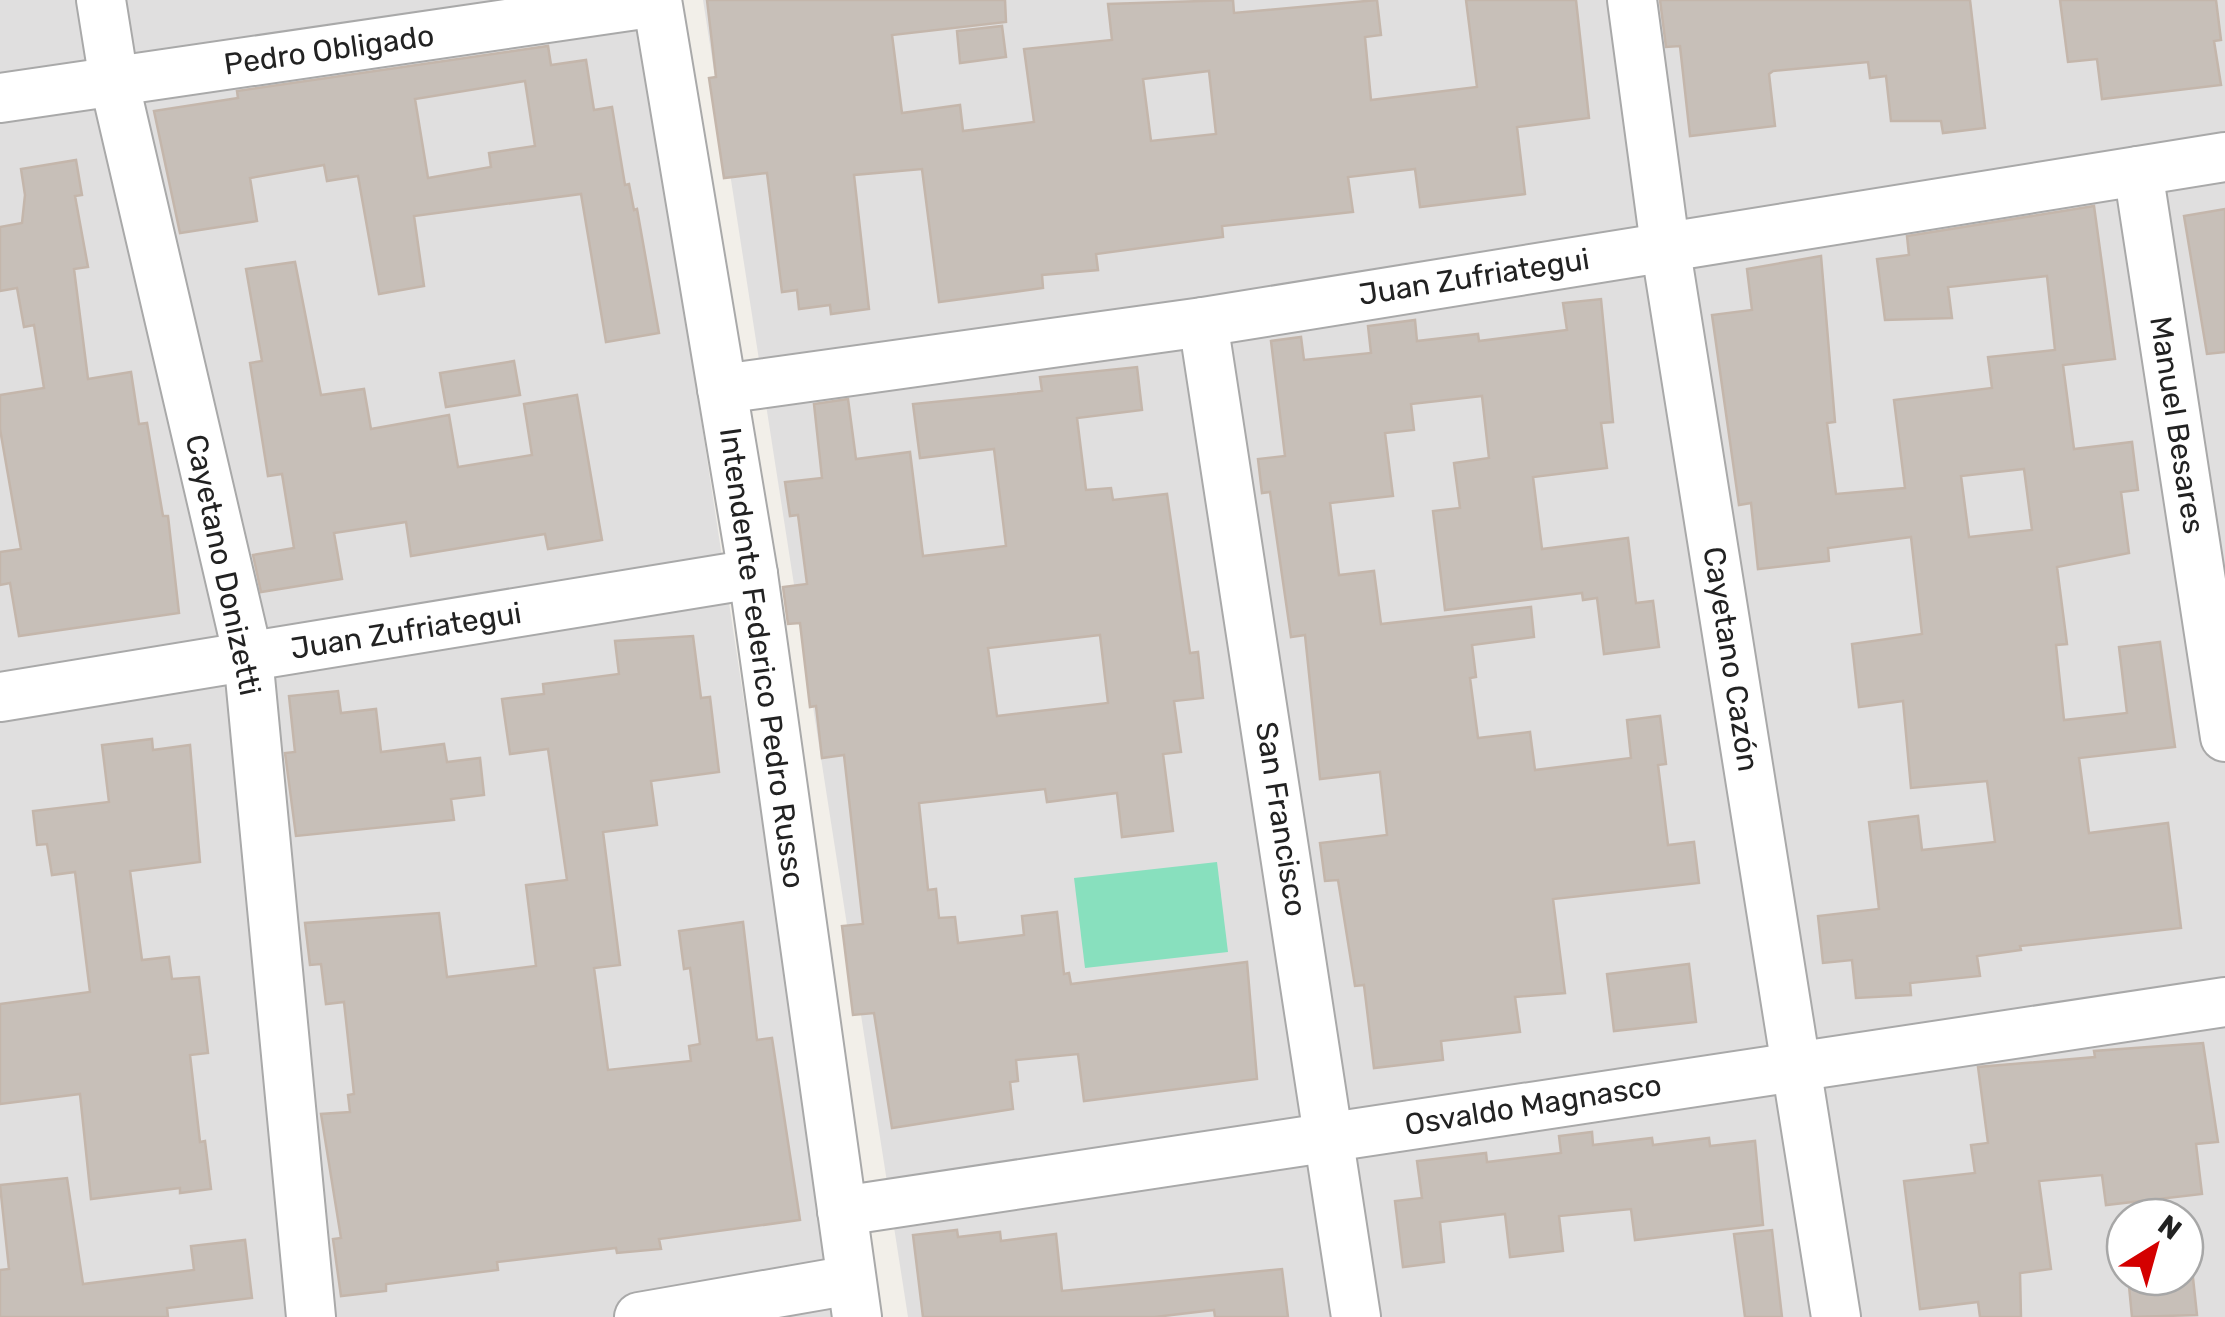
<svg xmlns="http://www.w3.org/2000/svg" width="2225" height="1317" viewBox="0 0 2225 1317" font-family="Rubik,sans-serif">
<rect width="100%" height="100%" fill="#f2efe9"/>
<g fill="#e0dfdf" fill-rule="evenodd">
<polygon points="0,0 637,0 838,1317 0,1317"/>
<path d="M703,0H2225V1317H908ZM2125,1217H2185V1277H2125Z"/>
</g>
<polygon fill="#88e0be" points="1217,862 1228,952 1085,968 1074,878"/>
<g fill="#c7bfb8" stroke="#c4b6ab" stroke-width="2.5" fill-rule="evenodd">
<path d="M707,0H1005L1006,22L892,35L902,113L960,105L963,131L1034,122L1024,49L1112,40L1108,4L1233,0L1234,13L1377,0L1381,35L1365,37L1371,100L1477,87L1466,0H1576L1589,118L1517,127L1525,194L1420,207L1415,169L1348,177L1353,212L1222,226L1223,237L1096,254L1098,270L1042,275L1043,288L939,302L922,169L854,175L869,309L831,314L830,305L799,309L797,290L782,292L767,173L724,178L709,78L716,77ZM1209,71L1216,134L1151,141L1143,79Z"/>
<polygon points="1660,0 1970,0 1985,128 1943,133 1941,121 1891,121 1886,76 1870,78 1868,62 1773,71 1769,74 1775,126 1690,136 1680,46 1666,47"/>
<polygon points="2060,0 2216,0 2221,40 2214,41 2221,85 2102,99 2097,59 2068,62"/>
<polygon points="1002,26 1006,57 960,63 957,31"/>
<path d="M548,46L551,65L586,60L594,110L612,107L625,185L629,184L634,210L637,209L659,333L606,342L581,194L414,216L424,286L379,294L358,176L327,181L324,165L250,178L257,221L180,233L154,111L238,98L237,91ZM525,81L535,146L489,153L491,167L428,178L415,99Z"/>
<polygon points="76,160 82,195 75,196 88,267 74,269 88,379 131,372 139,424 147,423 163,516 168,516 179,613 19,636 10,583 0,585 0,552 21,549 0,429 0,395 44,388 34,325 24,327 17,288 0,291 0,227 22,223 25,195 21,169"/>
<path d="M2094,206L2115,359L2063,365L2074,449L2132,442L2138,490L2121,492L2129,553L2057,567L2067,644L2056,645L2064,720L2127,713L2119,647L2160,642L2175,747L2079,758L2089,833L2168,823L2181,928L2020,946L2021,950L1977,956L1980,976L1910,983L1911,995L1856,998L1852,960L1823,963L1818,916L1879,909L1869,822L1918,816L1922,850L1995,842L1987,781L1911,788L1903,701L1859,707L1852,644L1922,634L1911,537L1828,548L1829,561L1758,569L1751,503L1739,505L1712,315L1752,310L1747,269L1821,256L1835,422L1827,423L1836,494L1905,488L1894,400L1992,388L1988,357L2055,350L2047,276L1948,287L1952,318L1885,320L1877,259L1909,255L1907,236ZM2024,469L2032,530L1969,537L1961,476Z"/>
<polygon points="2225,209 2225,352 2207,354 2184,216"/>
<polygon points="295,262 321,395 364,389 371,429 449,415 458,467 532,455 524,404 577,395 602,540 548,549 545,534 411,556 406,522 334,533 342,579 261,592 253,555 294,548 282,474 268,476 250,363 262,361 246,269"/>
<polygon points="1601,299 1613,422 1601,423 1607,468 1533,477 1542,549 1628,538 1636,603 1653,601 1659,647 1604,654 1597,598 1583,600 1582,593 1445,610 1433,511 1460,508 1454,463 1489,458 1482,396 1411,404 1414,430 1385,433 1393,496 1330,503 1339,575 1374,571 1381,624 1531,607 1534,637 1472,645 1476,677 1470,678 1478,738 1530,732 1535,770 1631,758 1627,720 1660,716 1666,764 1658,765 1668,845 1694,842 1699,883 1553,899 1565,993 1515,997 1520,1032 1441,1041 1443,1060 1374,1068 1364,985 1355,986 1338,880 1325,881 1320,843 1387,835 1380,772 1320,779 1305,635 1291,637 1270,492 1262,493 1258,459 1285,456 1271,341 1301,337 1304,360 1371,353 1368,326 1415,320 1417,341 1478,334 1479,341 1567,330 1563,303"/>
<polygon points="514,361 520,395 446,407 440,373"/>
<path d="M1137,367L1142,410L1077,418L1086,490L1111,488L1113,500L1167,494L1190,653L1198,652L1203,698L1174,701L1181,752L1163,754L1173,831L1122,837L1117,793L1047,802L1045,789L919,803L928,890L936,889L939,918L955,917L958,943L1024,935L1022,916L1057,912L1064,974L1069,973L1071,984L1247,962L1257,1079L1084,1101L1078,1054L1016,1060L1018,1081L1010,1082L1013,1109L892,1128L874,1013L853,1015L842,926L863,924L844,755L822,758L816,706L810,707L800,623L788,624L783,587L807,584L798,515L790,516L785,482L822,478L814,404L848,399L856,459L910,452L923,556L1006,546L994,449L920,458L913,404L1042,391L1040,377ZM1100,635L1108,703L997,716L988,648Z"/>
<polygon points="693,636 701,698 710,697 719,772 651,781 657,825 603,832 620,965 594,968 608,1070 691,1061 689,1046 700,1044 690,968 684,969 679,931 743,922 757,1040 772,1038 800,1220 659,1239 661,1249 617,1253 616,1248 497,1262 498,1270 386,1284 386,1291 341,1296 333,1239 341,1238 321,1114 350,1112 348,1095 354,1094 344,1002 326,1004 321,964 310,965 305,923 439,913 447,977 536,966 526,885 567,880 548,749 510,754 502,699 544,694 543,684 619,674 615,641"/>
<polygon points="338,691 341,713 376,709 381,752 444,744 447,762 480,758 484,795 451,799 454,820 296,836 285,753 295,752 289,696"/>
<polygon points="152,739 153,750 190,745 200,862 130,871 142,960 169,957 172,979 199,977 208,1053 190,1055 200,1142 205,1141 211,1189 180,1193 180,1188 91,1199 80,1094 0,1104 0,1004 90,992 75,872 52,875 47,844 37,845 33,811 109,802 102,745"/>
<polygon points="1689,964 1696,1022 1614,1031 1607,974"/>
<polygon points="2203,1043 2218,1142 2196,1144 2202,1194 2106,1205 2102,1175 2039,1181 2051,1269 2020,1273 2021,1317 1980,1317 1978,1302 1920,1309 1904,1181 1975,1173 1971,1145 1988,1143 1978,1067 2095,1057 2094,1051"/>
<polygon points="1592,1132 1593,1145 1652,1138 1653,1145 1709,1138 1710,1146 1755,1141 1763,1225 1635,1240 1631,1209 1559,1216 1563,1251 1510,1257 1505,1214 1440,1222 1444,1262 1403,1267 1395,1201 1422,1198 1417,1161 1486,1153 1487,1162 1561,1153 1559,1136"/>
<polygon points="67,1178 83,1284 194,1270 191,1246 245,1240 252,1298 167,1308 168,1317 0,1317 0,1270 9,1269 0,1185"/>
<polygon points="957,1230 958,1237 1000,1232 1001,1241 1056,1234 1062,1291 1282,1269 1288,1317 1215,1317 1214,1310 1155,1317 923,1317 913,1235"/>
<polygon points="1772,1230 1782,1317 1745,1317 1734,1234"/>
<polygon points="2193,1278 2197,1315 2132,1317 2129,1286"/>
</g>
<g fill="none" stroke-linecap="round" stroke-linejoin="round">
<defs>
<g id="minor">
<polyline points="101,0 114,81 248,656 311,1317"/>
<polyline points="657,0 753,574 857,1317"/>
<polyline points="1632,0 1665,245 1836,1317"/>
<polyline points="0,98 657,2"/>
<polyline points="2138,171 2225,737"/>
<polyline points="1203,322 1356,1317"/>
<polyline points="722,389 1203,322 2225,157"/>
<polyline points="0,697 753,574"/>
<polyline points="842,1211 2225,1002"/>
<polyline points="639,1317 851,1280"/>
</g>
</defs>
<use href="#minor" stroke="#a9a9a9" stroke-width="52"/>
<use href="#minor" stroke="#fff" stroke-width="48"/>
</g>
<g text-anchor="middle" stroke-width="8" stroke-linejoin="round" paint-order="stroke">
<g font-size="30" fill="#222" stroke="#fff">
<text transform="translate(329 50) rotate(-8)" y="10">Pedro Obligado</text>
<text transform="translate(1474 277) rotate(-9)" y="10">Juan Zufriategui</text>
<text transform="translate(2177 425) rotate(81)" y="10">Manuel Besares</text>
<text transform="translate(223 565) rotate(78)" y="10">Cayetano Donizetti</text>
<text transform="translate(406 631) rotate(-9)" y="10">Juan Zufriategui</text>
<text transform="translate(762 658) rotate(82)" y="10">Intendente Federico Pedro Russo</text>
<text transform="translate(1731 659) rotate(81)" y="10">Cayetano Cazón</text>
<text transform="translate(1281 819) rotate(81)" y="10">San Francisco</text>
<text transform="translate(1533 1105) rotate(-9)" y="10">Osvaldo Magnasco</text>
</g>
</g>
<g transform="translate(2155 1247) rotate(37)"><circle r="48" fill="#ffffff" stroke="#a7a7a7" stroke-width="2.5"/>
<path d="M0-8L18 38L0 25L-18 38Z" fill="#d40000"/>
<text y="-15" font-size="28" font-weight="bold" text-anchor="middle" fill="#222222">N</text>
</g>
</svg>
